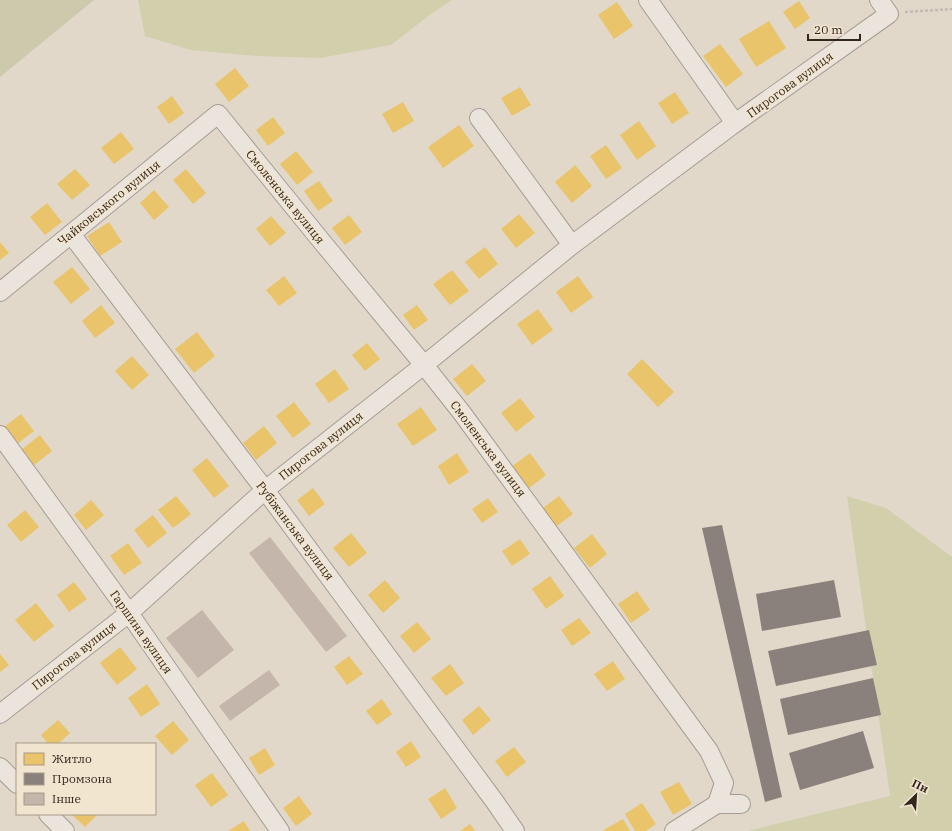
<svg xmlns="http://www.w3.org/2000/svg" width="952" height="831" viewBox="0 0 952 831" font-family="'IBM Plex Serif',serif">
<rect width="100%" height="100%" fill="#e1d8ca"/>
<g fill="#d2cfad">
<polygon points="138,0 452,0 431,14 391,45 320,58 256,56 191,50 145,36"/>
<polygon points="847,496 886,508 952,557 952,831 747,831 890,796"/>
</g>
<polygon fill="#ccc9ad" points="0,0 94,0 0,77"/>
<g fill="#e9c46a">
<polygon points="799,1 810,18 795,29 783,12"/>
<polygon points="617,2 633,26 614,39 598,15"/>
<polygon points="769,21 786,48 756,67 739,39"/>
<polygon points="720,44 743,74 726,87 703,56"/>
<polygon points="235,68 249,86 229,102 215,84"/>
<polygon points="520,87 531,105 512,116 501,98"/>
<polygon points="675,92 689,113 672,124 658,103"/>
<polygon points="172,96 184,113 169,124 157,107"/>
<polygon points="403,102 414,121 393,133 382,114"/>
<polygon points="273,117 285,133 268,146 256,130"/>
<polygon points="639,121 656,146 637,160 620,135"/>
<polygon points="459,125 474,146 443,168 428,147"/>
<polygon points="121,132 134,149 114,164 101,148"/>
<polygon points="606,145 622,168 606,179 590,156"/>
<polygon points="296,151 313,172 297,185 280,164"/>
<polygon points="575,165 592,186 572,203 555,182"/>
<polygon points="75,169 90,185 72,200 57,184"/>
<polygon points="186,169 206,193 193,204 173,180"/>
<polygon points="319,181 333,201 318,211 304,191"/>
<polygon points="154,190 169,207 154,220 140,203"/>
<polygon points="47,203 62,222 45,235 30,217"/>
<polygon points="519,214 535,233 516,248 501,229"/>
<polygon points="349,215 362,232 345,245 332,228"/>
<polygon points="271,216 286,233 270,246 256,229"/>
<polygon points="109,222 122,242 100,256 87,236"/>
<polygon points="0,242 9,253 0,260"/>
<polygon points="485,247 498,264 479,279 465,262"/>
<polygon points="72,267 90,289 71,304 53,282"/>
<polygon points="452,270 469,291 450,305 433,284"/>
<polygon points="284,276 297,293 279,306 266,290"/>
<polygon points="578,276 593,297 571,313 556,292"/>
<polygon points="101,305 115,323 95,338 82,321"/>
<polygon points="417,305 428,320 414,330 403,315"/>
<polygon points="538,309 553,330 532,345 517,324"/>
<polygon points="197,332 215,356 194,373 175,349"/>
<polygon points="367,343 380,359 365,371 352,355"/>
<polygon points="132,356 149,375 132,390 115,371"/>
<polygon points="642,359 674,392 658,407 627,374"/>
<polygon points="472,364 486,381 467,396 453,379"/>
<polygon points="335,369 349,389 329,403 315,384"/>
<polygon points="520,398 535,417 516,432 501,413"/>
<polygon points="294,402 311,424 293,438 276,416"/>
<polygon points="421,407 437,430 413,446 397,424"/>
<polygon points="21,414 34,431 17,444 4,427"/>
<polygon points="264,426 277,443 256,460 243,443"/>
<polygon points="40,435 52,451 33,466 21,450"/>
<polygon points="457,453 469,472 449,485 438,466"/>
<polygon points="530,453 546,475 528,489 511,467"/>
<polygon points="207,458 229,486 214,498 192,470"/>
<polygon points="313,488 325,504 309,516 297,500"/>
<polygon points="176,496 191,514 173,528 158,510"/>
<polygon points="559,496 573,514 557,526 543,508"/>
<polygon points="488,498 498,512 482,523 472,509"/>
<polygon points="91,500 104,515 86,530 74,515"/>
<polygon points="25,510 39,527 21,542 7,525"/>
<polygon points="153,515 167,533 148,548 134,530"/>
<polygon points="351,533 367,553 349,567 333,548"/>
<polygon points="592,534 607,554 590,568 574,548"/>
<polygon points="520,539 530,554 512,566 502,551"/>
<polygon points="128,543 142,563 124,575 110,556"/>
<polygon points="550,576 564,596 546,609 532,589"/>
<polygon points="385,580 400,598 383,613 368,595"/>
<polygon points="74,582 87,599 69,612 57,595"/>
<polygon points="637,591 650,610 631,623 618,604"/>
<polygon points="36,603 54,626 34,642 15,620"/>
<polygon points="579,618 591,633 572,646 561,630"/>
<polygon points="417,622 431,639 414,653 400,636"/>
<polygon points="120,647 137,669 117,685 100,663"/>
<polygon points="0,654 9,665 0,672"/>
<polygon points="349,656 363,674 347,685 334,667"/>
<polygon points="613,661 625,679 607,691 594,674"/>
<polygon points="450,664 464,683 446,696 431,678"/>
<polygon points="147,684 160,704 141,717 128,698"/>
<polygon points="382,699 392,714 377,725 366,711"/>
<polygon points="479,706 491,720 473,735 462,720"/>
<polygon points="58,720 70,733 58,744 48,744 41,735"/>
<polygon points="173,721 189,740 172,755 155,736"/>
<polygon points="411,741 421,757 406,767 396,752"/>
<polygon points="514,747 526,762 507,777 495,761"/>
<polygon points="265,748 275,765 259,775 249,758"/>
<polygon points="212,773 228,795 211,807 195,785"/>
<polygon points="679,782 692,804 673,815 660,792"/>
<polygon points="445,788 457,808 441,819 428,799"/>
<polygon points="299,796 312,814 296,826 283,808"/>
<polygon points="642,803 656,824 646,831 635,831 625,814"/>
<polygon points="71,814 98,814 85,827"/>
<polygon points="623,819 630,831 602,831"/>
<polygon points="244,821 250,831 228,831"/>
<polygon points="470,824 475,831 460,831"/>
</g>
<g fill="#8a817c">
<polygon points="722,525 782,797 765,802 702,528"/>
<polygon points="834,580 841,617 762,631 756,594"/>
<polygon points="869,630 877,665 776,686 768,651"/>
<polygon points="873,678 881,715 788,735 780,699"/>
<polygon points="863,731 874,768 800,790 789,753"/>
</g>
<g fill="#c4b6ab">
<polygon points="270,537 347,636 326,652 249,553"/>
<polygon points="202,610 234,650 198,678 166,638"/>
<polygon points="269,670 280,685 230,721 219,706"/>
</g>
<g fill="none" stroke-linecap="round" stroke-linejoin="round">
<defs>
<g id="street">
<polyline points="648,0 735,123"/>
<polyline points="479,118 572,245"/>
<polyline points="71,234 265,490 495,802 515,831"/>
<polyline points="0,292 218,114 323,243 424,365 462,413 709,751 724,783 717,804"/>
<polyline points="0,435 129,613 280,831"/>
<polyline points="0,714 129,613 265,490 424,365 572,245 735,123 889,14 879,0"/>
<polyline points="0,767 17,784"/>
<polyline points="48,814 65,831"/>
<polyline points="674,831 717,804 741,804"/>
</g>
</defs>
<use href="#street" stroke="#a69d94" stroke-width="20"/>
<polyline stroke="#c2bbb3" stroke-width="2.5" stroke-dasharray="3 2" stroke-linecap="butt" points="905,12 952,9"/>
<use href="#street" stroke="#eae4dc" stroke-width="18"/>
</g>
<g text-anchor="middle" stroke-width="4" stroke-linejoin="round" paint-order="stroke">
<g font-size="12" fill="#33261d" stroke="#f2e5d0">
<text transform="translate(790 85) rotate(-36)" y="4">Пирогова вулиця</text>
<text transform="translate(285 197) rotate(51)" y="4">Смоленська вулиця</text>
<text transform="translate(109 203) rotate(-39)" y="4">Чайковського вулиця</text>
<text transform="translate(321 446) rotate(-38)" y="4">Пирогова вулиця</text>
<text transform="translate(488 449) rotate(53)" y="4">Смоленська вулиця</text>
<text transform="translate(295 531) rotate(53)" y="4">Рубіжанська вулиця</text>
<text transform="translate(141 632) rotate(55)" y="4">Гаршина вулиця</text>
<text transform="translate(74 656) rotate(-38)" y="4">Пирогова вулиця</text>
</g>
</g>
<rect x="16" y="743" width="140" height="72" fill="#f2e5d0" stroke="#a69988"/>
<rect x="24" y="753" width="20" height="12" fill="#e9c46a" stroke="#a69988"/>
<text x="52" y="763" font-size="12" fill="#33261d">Житло</text>
<rect x="24" y="773" width="20" height="12" fill="#8a817c" stroke="#a69988"/>
<text x="52" y="783" font-size="12" fill="#33261d">Промзона</text>
<rect x="24" y="793" width="20" height="12" fill="#c4b6ab" stroke="#a69988"/>
<text x="52" y="803" font-size="12" fill="#33261d">Інше</text>
<g transform="translate(916 795) rotate(25)" stroke="#f2e5d0" stroke-width="3" paint-order="stroke">
<path d="M0-3L7 15L0 10L-7 15Z" fill="#33261d"/>
<text y="-6" font-size="11" font-weight="bold" text-anchor="middle" fill="#33261d">Пн</text>
</g>
<path d="M808 34v6h52v-6" fill="none" stroke="#33261d" stroke-width="2"/>
<text x="814" y="34" font-size="12" fill="#33261d" stroke="#f2e5d0" stroke-width="3" paint-order="stroke">20 m</text>
</svg>
